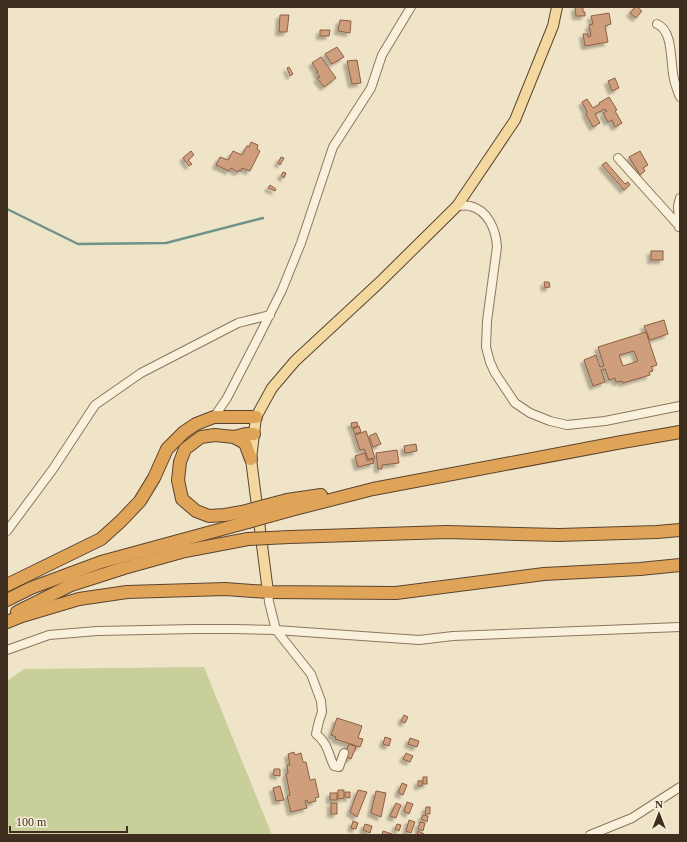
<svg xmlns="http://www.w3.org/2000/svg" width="687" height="842" viewBox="0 0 687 842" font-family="'Times New Roman',serif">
<defs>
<filter id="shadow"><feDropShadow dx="-3.5" dy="3.5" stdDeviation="1" flood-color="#0004"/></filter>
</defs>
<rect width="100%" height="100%" fill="#f0e4c8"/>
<polygon fill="#c9cf9b" points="204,667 272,835 7,835 7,681 24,669"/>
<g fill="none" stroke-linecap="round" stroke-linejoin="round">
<polyline stroke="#6f938a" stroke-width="2.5" points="7,209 78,244 166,243 263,218"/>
</g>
<g fill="#cf9f7d" stroke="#8d5f41" fill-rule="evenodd" filter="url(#shadow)">
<polygon points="575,7 583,7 583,12 585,12 585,16 576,16"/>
<polygon points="635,7 637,7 642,11 636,18 630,13"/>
<polygon points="609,13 611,24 605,26 608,42 585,46 583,34 588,34 588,37 591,36 589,25 593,24 591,16"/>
<polygon points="280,15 289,15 287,32 279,32"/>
<polygon points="340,20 351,21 350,33 338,31"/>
<polygon points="320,30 330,30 329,36 320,36"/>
<polygon points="337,47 344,57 332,64 325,54"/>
<polygon points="321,57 336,78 324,87 317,78 320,77 316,72 318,72 312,63"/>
<polygon points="357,60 361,83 352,84 347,61"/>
<polygon points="289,67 293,74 290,76 287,68"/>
<polygon points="615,78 619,88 612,91 608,81"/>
<polygon points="609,97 617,110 615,111 622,123 615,127 612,120 608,122 603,113 607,111 605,109 595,114 600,123 593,127 586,114 587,112 582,102 587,99 593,108 600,104 599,103"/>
<polygon points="251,142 258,145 257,149 260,151 250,171 242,168 241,171 239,170 238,172 231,168 229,171 216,165 220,157 228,160 233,151 242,155 247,146 249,147"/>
<polygon points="191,151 194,155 188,160 192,164 189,166 183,158"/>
<polygon points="640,151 648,165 643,168 645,171 640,175 629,157"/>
<polygon points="281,157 284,158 280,165 278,163"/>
<polygon points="606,162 625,184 628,182 630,185 624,190 602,165"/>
<polygon points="283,172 286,173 284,178 281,176"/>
<polygon points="270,185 276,189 275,191 268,188"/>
<rect x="651" y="251" width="12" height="9"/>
<polygon points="544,282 549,282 550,287 545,288"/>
<polygon points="664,320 668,334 650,340 644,326"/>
<path d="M646,332L657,365L651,367L653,371L649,372L650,375L623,383L622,381L616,382L615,378L609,380L605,369L601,370L605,382L593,386L584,360L596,355L600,367L604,366L598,347ZM634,351L638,361L623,366L619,355Z"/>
<polygon points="357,422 358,426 352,428 351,423"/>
<polygon points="359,426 361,432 355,434 353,429"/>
<polygon points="366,431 375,458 368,459 365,450 364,450 364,449 360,450 355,435"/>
<polygon points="376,433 381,444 373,447 369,436"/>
<polygon points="416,444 417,451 405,453 404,446"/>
<polygon points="397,450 399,463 382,465 382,469 378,469 376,453"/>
<polygon points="365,453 367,461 373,459 374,463 358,467 355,456"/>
<polygon points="404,715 408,717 405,723 401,721"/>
<polygon points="337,718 362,726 358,738 363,739 360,747 335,739 336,737 331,735"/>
<polygon points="385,737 391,739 389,746 383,744"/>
<polygon points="410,738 419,741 417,747 408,744"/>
<polygon points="349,744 356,747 351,759 344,756"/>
<polygon points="294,752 295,755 301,753 303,762 306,762 310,780 315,779 319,797 315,798 316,801 308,803 307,800 305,801 307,808 291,812 287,796 290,795 286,774 288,773 287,765 290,765 288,754"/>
<polygon points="406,753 413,756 410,762 403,759"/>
<polygon points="274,769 280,769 280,776 273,775"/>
<rect x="423" y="777" width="4" height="7"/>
<rect x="418" y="781" width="4" height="5"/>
<polygon points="402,783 407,785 403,795 398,793"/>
<polygon points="280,786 284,800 276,801 273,788"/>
<polygon points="338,790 344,790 344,798 338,799"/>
<polygon points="358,790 367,792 357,817 350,812"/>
<polygon points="376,791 386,793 381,817 371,813"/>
<polygon points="345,792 350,792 350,798 345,797"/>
<rect x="330" y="793" width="7" height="7"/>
<polygon points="407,802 413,804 409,814 404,811"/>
<rect x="331" y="803" width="6" height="11"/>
<polygon points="396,803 401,805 396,818 390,816"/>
<polygon points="426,807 430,807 430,814 425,814"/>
<polygon points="423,815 428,816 427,822 421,819"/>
<polygon points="409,820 415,822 411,833 406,831"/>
<polygon points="353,821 358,823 356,829 351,828"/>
<polygon points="420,822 425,823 423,831 418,829"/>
<polygon points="365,824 372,826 370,833 363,830"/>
<polygon points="397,824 401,825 399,831 395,829"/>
<polygon points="383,831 392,834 391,835 382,835"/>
<polygon points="418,831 424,834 424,835 417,835"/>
</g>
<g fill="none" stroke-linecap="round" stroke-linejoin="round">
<defs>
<g id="minor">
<path d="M657,24C674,31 670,64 674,79C675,85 678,92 680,97"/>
<polyline points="618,158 680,227"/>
<path d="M457,206C461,206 466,205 470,206C488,210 496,230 497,247L487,321L486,347L490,362L495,373L515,403L530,413L550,421L567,425L605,421L680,406"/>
<polyline points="679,227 678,206 680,198"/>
<polyline points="214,417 227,398 259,336 282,290 301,243 333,147 371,88 382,55 411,7"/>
<polyline points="7,531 53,469 95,405 141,373 238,323 270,315"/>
<path d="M268,592L269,602L276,630L311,674L321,701L322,712L319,721L316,734C328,743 328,754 334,766L339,767L344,753"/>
<polyline points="7,650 49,635 97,631 194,629 233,629 276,630 419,640 453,636 680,627"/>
<polyline points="590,835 632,818 680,787"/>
</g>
<polyline id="major" points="268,592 251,459 256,417 272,388 295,361 379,283 457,206 515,120 553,26 557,7"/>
<g id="highway">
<polyline points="234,437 246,434 254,434"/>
<polyline points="287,500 321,495"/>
<polyline points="291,510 373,489 622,442 680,432"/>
<polyline points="242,512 225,515 209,516 196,511 182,499 178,480 180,462 185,449 201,437 215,435 234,437 245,443 251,459"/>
<polyline points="290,537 447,532 559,535 657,532 680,530"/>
<polyline points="7,585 101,539 121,521 140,501 154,478 167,449 184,432 196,424 214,417 256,417"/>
<polyline points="7,600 31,588 101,562 248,522"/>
<polyline points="17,612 71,585 124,568 185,551 248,539"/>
<polyline points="7,622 22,616 79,599 127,592 225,589 268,592 396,593 544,574 640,569 680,565"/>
</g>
</defs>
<use href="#minor" stroke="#8d765c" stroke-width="10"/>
<use href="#major" stroke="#5b4430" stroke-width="12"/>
<use href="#highway" stroke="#5b4430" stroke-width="14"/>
<use href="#minor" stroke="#faf1dc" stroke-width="8"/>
<use href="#major" stroke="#f3d9a0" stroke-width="10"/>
<use href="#highway" stroke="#e0a458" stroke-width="12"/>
<defs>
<g id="highway-bridge">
<polyline points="242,512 287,500"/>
<polyline points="248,522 291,510"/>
<polyline points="248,539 290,537"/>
</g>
</defs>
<use href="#highway-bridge" stroke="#5b4430" stroke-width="14" stroke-linecap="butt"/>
<use href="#highway-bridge" stroke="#e0a458" stroke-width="12"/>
</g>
<rect width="687" height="842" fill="none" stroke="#3d2e20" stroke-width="16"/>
<g transform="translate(659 814)" stroke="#f7eed8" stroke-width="3" paint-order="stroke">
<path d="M0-3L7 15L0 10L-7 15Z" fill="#3d2e20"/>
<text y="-6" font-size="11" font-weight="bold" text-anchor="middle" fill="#3d2e20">N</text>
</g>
<path d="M10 826v6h117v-6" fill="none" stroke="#3d2e20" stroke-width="2"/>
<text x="16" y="826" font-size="12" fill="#3d2e20" stroke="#f7eed8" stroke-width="3" paint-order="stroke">100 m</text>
</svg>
